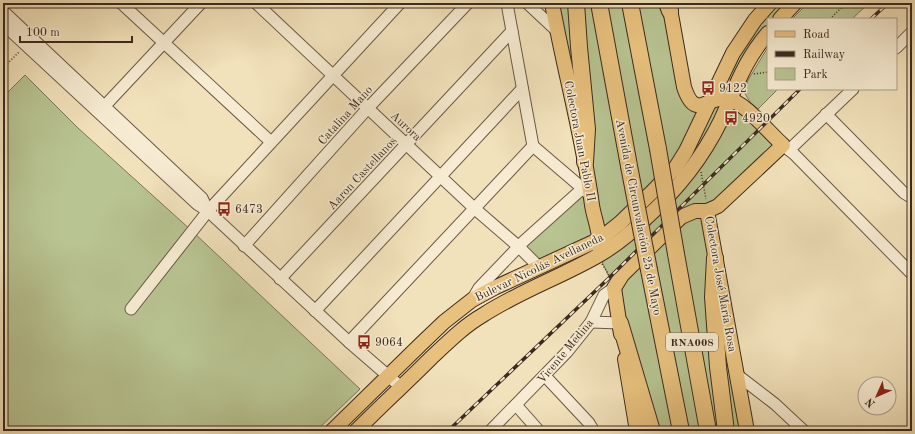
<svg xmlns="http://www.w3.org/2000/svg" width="915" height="434" viewBox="0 0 915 434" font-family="'Old Standard TT',serif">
<rect width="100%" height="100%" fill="#f2e2bb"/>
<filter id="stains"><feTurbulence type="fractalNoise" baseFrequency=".005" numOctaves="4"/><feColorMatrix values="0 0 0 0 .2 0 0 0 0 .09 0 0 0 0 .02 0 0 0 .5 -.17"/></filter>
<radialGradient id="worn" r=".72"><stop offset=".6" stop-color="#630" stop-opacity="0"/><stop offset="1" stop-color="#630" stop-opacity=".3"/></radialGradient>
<g fill="#b8c492" stroke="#7a7758">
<polygon points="552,3 669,3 691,101 722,98 778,140 707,211 747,431 637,431 614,288 599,255"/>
<polygon points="776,3 789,3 774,19 768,19 768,26 733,79 729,79 727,76 729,68"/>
<polygon points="808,3 869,3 852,19 792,19"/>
<polygon points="768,47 768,89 778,89 758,109 750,102 744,92 748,80"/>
<polygon points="25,75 78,128 192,231 360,389 316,431 3,431 3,97"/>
<polygon points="583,196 586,201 592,238 543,260 535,257 524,246 578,198"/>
</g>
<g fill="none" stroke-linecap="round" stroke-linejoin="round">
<defs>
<g id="minor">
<polyline points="121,3 271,142"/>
<polyline points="256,3 474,208 519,247 539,267"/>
<polyline points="509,3 508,9 533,146"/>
<polyline points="527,3 557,31"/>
<polyline points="3,11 202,198 208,211"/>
<polyline points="3,24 197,204 208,211 349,342 401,387"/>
<polyline points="896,48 912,32"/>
<polyline points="100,111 201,3"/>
<polyline points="826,114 904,193 909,196 912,195"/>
<polyline points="783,145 794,154 912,274"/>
<polyline points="533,146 588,193"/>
<polyline points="789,150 853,89"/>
<polyline points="244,246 368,108 468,3"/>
<polyline points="280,279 512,31"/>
<polyline points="472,300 479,288 524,241 583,188"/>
<polyline points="131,309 208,211 400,3"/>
<polyline points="315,311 522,89"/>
<polyline points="591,322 620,323"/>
<polyline points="349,342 533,146"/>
<polyline points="736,374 775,404 804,431"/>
<polyline points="545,376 589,423 592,428 591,431"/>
<polyline points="516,405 539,431"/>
<polyline points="490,431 567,352 591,322 604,295 614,288"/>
</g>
<g id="major">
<path d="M552,3C564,70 583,137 592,205C594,219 601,233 599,247"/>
<polyline points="780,19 795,3"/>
<polyline points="707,211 747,431"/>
<path d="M621,334L614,288L622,275L681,217L695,211H707L718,206L783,145C769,133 745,102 728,99C708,94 696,123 684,87L669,3"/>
<polyline points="625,359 637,431"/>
<polyline points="332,431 421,344 444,322 472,300 494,288 600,239 620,223 652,192 676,167 686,151 733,53 755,20 770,3"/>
<path d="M356,431C381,406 407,382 432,357C448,342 464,326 483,315C520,291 561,277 599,255C616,245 632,232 646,218C677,190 703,157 721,120C736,87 744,61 768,33"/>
</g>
<g id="highway">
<polyline points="576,3 579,47 587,129 585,162"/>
<polyline points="599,3 629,166"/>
<polyline points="630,3 658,149"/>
<polyline points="667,3 670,11"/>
<polyline points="676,254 708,431"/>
<polyline points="715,258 713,297 718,367 726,431"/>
<polyline points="649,270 681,431"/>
<polyline points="620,323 652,431"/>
</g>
</defs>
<use href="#minor" stroke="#6a5845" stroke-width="13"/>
<use href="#major" stroke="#3c2a1e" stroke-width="16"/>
<use href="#highway" stroke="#3c2a1e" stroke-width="18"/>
<g stroke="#3c2a1e" stroke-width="1.5" stroke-dasharray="1 2" stroke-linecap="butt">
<polyline points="830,19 846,3"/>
<polyline points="3,68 20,51"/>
<polyline points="754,74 768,72"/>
<polyline points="701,172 706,199"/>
<polyline points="602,264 609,275"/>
</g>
<use href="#minor" stroke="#f7ecd3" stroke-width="11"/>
<use href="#major" stroke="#e9c17e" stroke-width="14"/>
<use href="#highway" stroke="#e9c17e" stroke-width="16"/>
<defs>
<g id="rail">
<polyline points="871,19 888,3"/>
<polyline points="448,431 610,277 800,89"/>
</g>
</defs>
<use href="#rail" stroke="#3c2a1e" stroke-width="3.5"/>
<use href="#rail" stroke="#f7ecd3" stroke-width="2" stroke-dasharray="6" stroke-linecap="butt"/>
<defs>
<g id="highway-bridge">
<polyline points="658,149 676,254"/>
<polyline points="629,166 649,270"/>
</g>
</defs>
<use href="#highway-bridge" stroke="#3c2a1e" stroke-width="18" stroke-linecap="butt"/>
<use href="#highway-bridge" stroke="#e9c17e" stroke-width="16"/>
</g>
<defs>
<symbol id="bus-bare" viewBox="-9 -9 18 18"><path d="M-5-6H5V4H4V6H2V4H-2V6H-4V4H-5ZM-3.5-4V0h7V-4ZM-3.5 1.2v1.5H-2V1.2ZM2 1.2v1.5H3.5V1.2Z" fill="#8f2418" stroke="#f7ecd3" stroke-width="2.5" paint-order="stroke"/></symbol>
</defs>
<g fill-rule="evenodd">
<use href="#bus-bare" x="698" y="78" width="20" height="20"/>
<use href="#bus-bare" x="721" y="108" width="20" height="20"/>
<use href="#bus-bare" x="214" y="199" width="20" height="20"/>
<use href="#bus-bare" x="354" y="332" width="20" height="20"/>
</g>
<g text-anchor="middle" stroke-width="3" stroke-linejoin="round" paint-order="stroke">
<rect fill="#f7ecd3" stroke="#746454" stroke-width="1" x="666" y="333" width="52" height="18" rx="3"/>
<g font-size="11" font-weight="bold" fill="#3c2a1e">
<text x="692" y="346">RNA008</text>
</g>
<g font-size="12" fill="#3c2a1e" stroke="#f7ecd3" text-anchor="start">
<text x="719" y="92">9122</text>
<text x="742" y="122">4920</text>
<text x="235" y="213">6473</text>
<text x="375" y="346">9064</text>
</g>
<g font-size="12" fill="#3c2a1e" stroke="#f7ecd3">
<text transform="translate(345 115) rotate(-48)" y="4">Catalina Mano</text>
<text transform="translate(406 126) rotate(43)" y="4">Aurora</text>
<text transform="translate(580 141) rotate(79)" y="4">Colectora Juan Pablo II</text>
<text transform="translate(362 173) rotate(-47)" y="4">Aaron Castellanos</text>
<text transform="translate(639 217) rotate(79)" y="4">Avenida de Circunvalación 25 de Mayo</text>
<text transform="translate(539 267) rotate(-26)" y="4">Bulevar Nicolás Avellaneda</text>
<text transform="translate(721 284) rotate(80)" y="4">Colectora José María Rosa</text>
<text transform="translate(565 351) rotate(-50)" y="4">Vicente Medina</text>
</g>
</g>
<rect width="915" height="434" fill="none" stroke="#f2e2bb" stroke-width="16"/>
<rect x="4" y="4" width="907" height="426" fill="none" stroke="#3c2a1e" stroke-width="2"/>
<rect x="8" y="8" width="899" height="418" fill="none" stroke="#3c2a1e"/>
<rect x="767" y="18" width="130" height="72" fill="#f7ecd3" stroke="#ac9e8b"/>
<rect x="775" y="31" width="20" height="6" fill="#e9c17e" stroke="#ac9e8b"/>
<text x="803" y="38" font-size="12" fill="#3c2a1e">Road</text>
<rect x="775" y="51" width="20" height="6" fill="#3c2a1e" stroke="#ac9e8b"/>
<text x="803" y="58" font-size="12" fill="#3c2a1e">Railway</text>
<rect x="775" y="68" width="20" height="12" fill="#b8c492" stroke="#ac9e8b"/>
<text x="803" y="78" font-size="12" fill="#3c2a1e">Park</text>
<g transform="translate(877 396) rotate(225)"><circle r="19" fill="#f7ecd3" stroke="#ac9e8b"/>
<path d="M0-3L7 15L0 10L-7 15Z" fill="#8f2418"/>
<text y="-6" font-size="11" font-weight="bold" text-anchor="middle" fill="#3c2a1e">N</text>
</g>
<path d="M20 36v6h112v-6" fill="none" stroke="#3c2a1e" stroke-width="2"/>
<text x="26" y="36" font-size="12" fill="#3c2a1e" stroke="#f7ecd3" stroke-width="3" paint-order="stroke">100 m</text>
<rect width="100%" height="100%" filter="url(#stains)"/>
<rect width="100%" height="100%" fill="url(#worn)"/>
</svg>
